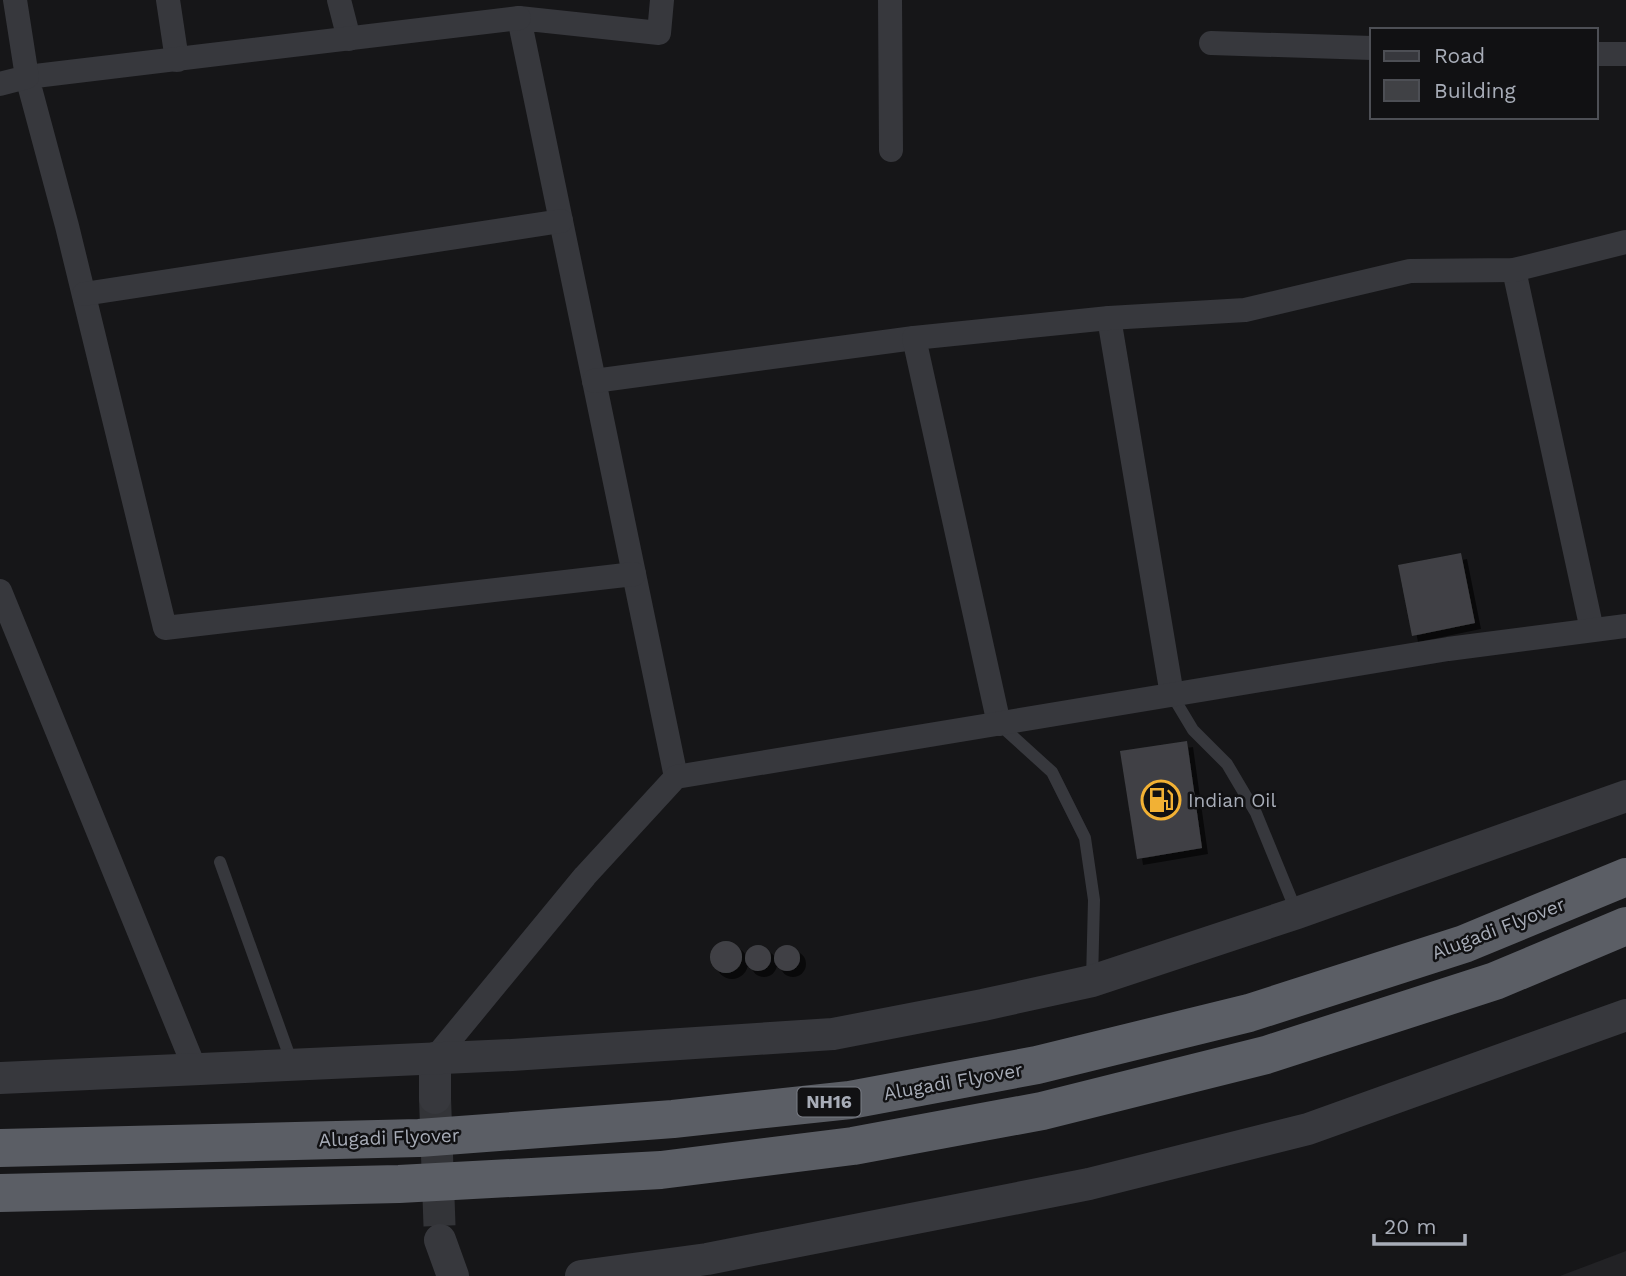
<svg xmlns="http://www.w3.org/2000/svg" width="1626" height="1276" viewBox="0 0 1626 1276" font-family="'Work Sans',sans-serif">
<defs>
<filter id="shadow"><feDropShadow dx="6" dy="6" stdDeviation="0" flood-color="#0009"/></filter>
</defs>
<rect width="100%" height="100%" fill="#161618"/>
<polygon fill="#222225" points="1626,1251 1626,1276 1560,1276"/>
<g fill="#404145" filter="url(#shadow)">
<polygon points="1461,553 1475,623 1412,636 1398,565"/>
<polygon points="1187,741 1202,848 1137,859 1120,751"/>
<circle cx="726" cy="957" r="16"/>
<circle cx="787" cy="958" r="13"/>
<circle cx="758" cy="958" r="13"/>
</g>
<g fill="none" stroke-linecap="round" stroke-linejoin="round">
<polyline stroke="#333438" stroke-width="32" stroke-dasharray="32 16" stroke-linecap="butt" points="435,1098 440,1240"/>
<g stroke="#37383d" stroke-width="12">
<polyline points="1172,695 1193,730 1227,764 1256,813 1297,913"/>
<polyline points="999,724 1052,772 1085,838 1094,900 1092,981"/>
<polyline points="220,862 292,1063"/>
</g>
<g stroke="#37383d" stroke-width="24">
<polyline points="168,0 177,60"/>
<polyline points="339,0 349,39"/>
<polyline points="662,0 659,33 519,18 676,777"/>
<polyline points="890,0 891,150"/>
<polyline points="519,18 27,77 67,226 165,628 634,574"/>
<polyline points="1211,43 1372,48"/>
<polyline points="1596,54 1626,54"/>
<polyline points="0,84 27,77 15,0"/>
<polyline points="1514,270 1592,630"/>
<polyline points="84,294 561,221"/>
<polyline points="1109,318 1172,695"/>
<polyline points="594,381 914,338"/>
<polyline points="0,591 195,1069"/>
<polyline points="999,724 914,338 1109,318 1245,310 1410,271 1514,270 1626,242"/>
<polyline points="435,1058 585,876 676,777 1448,649 1626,626"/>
</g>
<g stroke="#37383d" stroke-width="32">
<polyline points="435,1058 435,1098"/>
<polyline points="0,1078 512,1055 833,1034 983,1005 1092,981 1297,913 1626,796"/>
<polyline points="440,1240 453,1276"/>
<polyline points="581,1276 707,1259 1089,1184 1308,1129 1626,1015"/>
</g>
<g stroke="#5b5e65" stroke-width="38">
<polyline points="0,1148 419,1138 673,1119 850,1100 1037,1065 1249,1013 1464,944 1626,877"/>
<polyline points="0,1193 399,1184 661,1170 853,1146 1042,1111 1266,1055 1495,981 1626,926"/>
</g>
</g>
<defs>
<symbol id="fuel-ring" viewBox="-11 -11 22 22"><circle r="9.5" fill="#111113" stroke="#f2b134" stroke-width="1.5"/><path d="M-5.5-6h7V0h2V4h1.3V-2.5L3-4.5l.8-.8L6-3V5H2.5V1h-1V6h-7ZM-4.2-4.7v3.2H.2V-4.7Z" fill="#f2b134"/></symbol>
</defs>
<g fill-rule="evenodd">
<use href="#fuel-ring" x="1139" y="778" width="44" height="44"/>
</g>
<g text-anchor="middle" stroke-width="5" stroke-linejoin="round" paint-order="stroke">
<rect fill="#111113" stroke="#7b7e86" stroke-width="2" x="797.5" y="1087.5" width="63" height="29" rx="5"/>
<g font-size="18" font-weight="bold" fill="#a8adb8">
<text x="829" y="1108">NH16</text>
</g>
<g font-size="19" fill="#a8adb8" stroke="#111113" text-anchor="start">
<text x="1188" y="807">Indian Oil</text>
</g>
<g font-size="19" fill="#a8adb8" stroke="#111113">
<text transform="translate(1498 928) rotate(-21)" y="7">Alugadi Flyover</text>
<text transform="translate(953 1081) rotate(-10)" y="7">Alugadi Flyover</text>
<text transform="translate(389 1137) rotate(-2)" y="7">Alugadi Flyover</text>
</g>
</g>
<rect x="1370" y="28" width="228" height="91" fill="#111113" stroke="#4d4f55" stroke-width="2"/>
<rect x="1384" y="51" width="35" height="10" fill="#37383d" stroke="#4d4f55" stroke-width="2"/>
<text x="1434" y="63" font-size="21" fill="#a8adb8">Road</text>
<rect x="1384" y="80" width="35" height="21" fill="#404145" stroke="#4d4f55" stroke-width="2"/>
<text x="1434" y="98" font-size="21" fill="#a8adb8">Building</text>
<path d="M1374 1234v10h91v-10" fill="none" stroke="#a8adb8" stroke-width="3.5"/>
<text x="1384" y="1234" font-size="21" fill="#a8adb8" stroke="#111113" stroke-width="5" paint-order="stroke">20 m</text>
</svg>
